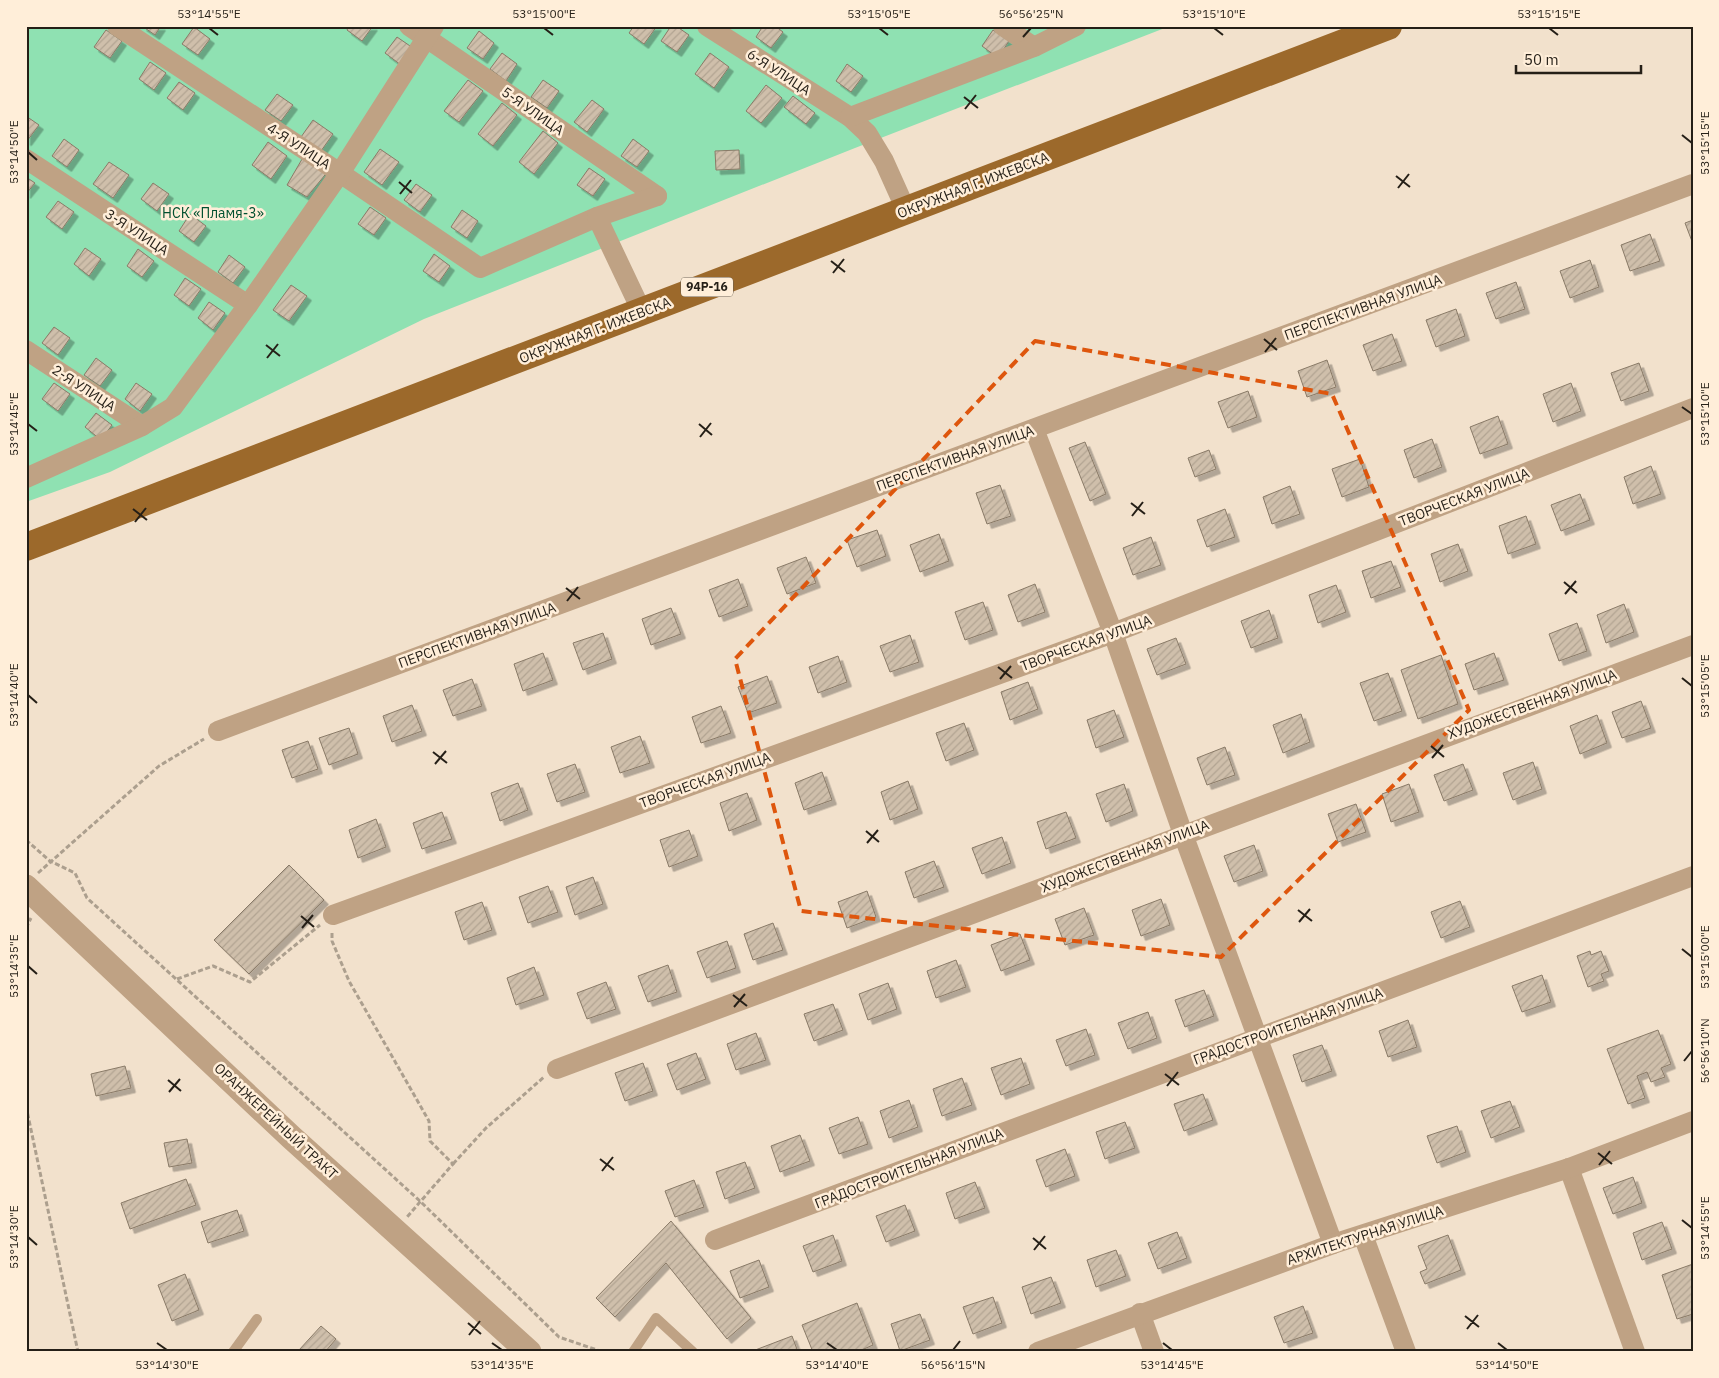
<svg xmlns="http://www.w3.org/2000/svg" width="1719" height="1378" viewBox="0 0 1719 1378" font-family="'IBM Plex Sans',sans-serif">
<defs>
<pattern id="building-hatch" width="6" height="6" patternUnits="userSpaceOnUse" patternTransform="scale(1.25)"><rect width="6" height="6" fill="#cfbfab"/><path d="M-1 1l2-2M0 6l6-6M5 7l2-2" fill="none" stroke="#b2a492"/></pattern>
<filter id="shadow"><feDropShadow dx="4.5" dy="4.5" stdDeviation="0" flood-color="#0004"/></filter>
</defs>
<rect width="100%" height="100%" fill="#f2e1cc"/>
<polygon fill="#8fe1b2" points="26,26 1170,26 855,148 424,319 110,472 26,502"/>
<g fill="url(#building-hatch)" stroke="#897a67" filter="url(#shadow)">
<polygon points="142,26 161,26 155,35"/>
<polygon points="349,26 373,26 362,41 347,30"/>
<polygon points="634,26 657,26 644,44 629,33"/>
<polygon points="671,26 676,26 689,35 677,52 661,41"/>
<polygon points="763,26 775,26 783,32 771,48 756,37"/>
<polygon points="194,27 210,39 198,55 182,44"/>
<polygon points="106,30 122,41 110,58 94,47"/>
<polygon points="993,30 1009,41 998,58 982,46"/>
<polygon points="479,31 494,43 483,59 467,48"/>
<polygon points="397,37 413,48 401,65 385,53"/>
<polygon points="502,53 517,64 506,81 490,69"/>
<polygon points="710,53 729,67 714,88 695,74"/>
<polygon points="150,62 166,73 154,90 139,79"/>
<polygon points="847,64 863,76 851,92 836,81"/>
<polygon points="468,80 483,91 459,122 444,111"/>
<polygon points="543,80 559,91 547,108 531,97"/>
<polygon points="179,82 195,93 183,110 167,98"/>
<polygon points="766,85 782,98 761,123 746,111"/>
<polygon points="277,94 293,105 281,121 265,110"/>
<polygon points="793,96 815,113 806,124 784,107"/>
<polygon points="592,100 604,109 587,132 574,122"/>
<polygon points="502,103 517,115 493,146 478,134"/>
<polygon points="26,116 39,125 27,141 26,141"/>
<polygon points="313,120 333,134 321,151 301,137"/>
<polygon points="543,131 558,143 534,174 519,162"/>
<polygon points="64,139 79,150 67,167 52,156"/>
<polygon points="633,139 649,151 637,167 621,156"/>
<polygon points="268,142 287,156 271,179 252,165"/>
<polygon points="380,149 399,162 382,185 364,172"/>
<polygon points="739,150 740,169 716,170 715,151"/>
<polygon points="305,154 329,170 307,197 287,185"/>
<polygon points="109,162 129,175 113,198 93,184"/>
<polygon points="589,168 605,179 593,196 577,185"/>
<polygon points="26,177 35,183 26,194"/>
<polygon points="153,183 169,194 157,211 141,199"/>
<polygon points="416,184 432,195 420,212 404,200"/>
<polygon points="58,201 74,212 62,229 46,217"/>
<polygon points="370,207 386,218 374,235 358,224"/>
<polygon points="462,210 478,221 467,238 451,227"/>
<polygon points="190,214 206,226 194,242 179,231"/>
<polygon points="1693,220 1693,244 1685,223"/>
<polygon points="1650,234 1660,261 1630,271 1621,245"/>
<polygon points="85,248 101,259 89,276 74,264"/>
<polygon points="138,249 154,261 142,277 127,266"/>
<polygon points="434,254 450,266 439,282 423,271"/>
<polygon points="229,255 245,267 233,283 218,272"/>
<polygon points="1590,260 1599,287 1570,298 1560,271"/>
<polygon points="185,278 201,289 189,306 174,295"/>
<polygon points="1516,282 1525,309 1496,319 1486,293"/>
<polygon points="291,285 307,296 289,321 273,310"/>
<polygon points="209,302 225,313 213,330 198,318"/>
<polygon points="1456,309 1465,336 1436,347 1426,320"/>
<polygon points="54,327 70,338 58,355 42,343"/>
<polygon points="1392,334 1402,361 1373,371 1363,345"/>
<polygon points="96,358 112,370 100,386 84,375"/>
<polygon points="1327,360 1336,387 1307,397 1298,371"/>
<polygon points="1639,363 1649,391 1621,401 1611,373"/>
<polygon points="54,383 70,394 58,411 42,399"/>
<polygon points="136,383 152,394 140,411 125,399"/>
<polygon points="1571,383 1581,411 1553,422 1543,394"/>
<polygon points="1248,391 1257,417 1228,428 1218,402"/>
<polygon points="96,413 112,425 101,440 85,427"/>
<polygon points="1498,416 1508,444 1480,454 1470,427"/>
<polygon points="1432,439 1442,467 1414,478 1404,450"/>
<polygon points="1085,442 1106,494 1090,501 1069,448"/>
<polygon points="1209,450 1216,469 1195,477 1188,458"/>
<polygon points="1360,459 1369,487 1342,497 1332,469"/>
<polygon points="1651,466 1661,494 1633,504 1624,477"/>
<polygon points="1000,485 1011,516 987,524 976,493"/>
<polygon points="1290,486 1300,514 1272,524 1263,497"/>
<polygon points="1580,494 1590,520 1561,531 1551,505"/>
<polygon points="1225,509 1235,537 1207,547 1197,520"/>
<polygon points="1526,516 1536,544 1508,554 1499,526"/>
<polygon points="877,530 886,556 857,567 847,540"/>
<polygon points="939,534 949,561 920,572 910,545"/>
<polygon points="1151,537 1161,565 1133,575 1123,548"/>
<polygon points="1458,544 1468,571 1440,582 1431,554"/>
<polygon points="806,557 816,583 787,594 777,568"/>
<polygon points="1391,561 1401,587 1371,598 1362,571"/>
<polygon points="738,579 748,606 719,617 709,590"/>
<polygon points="1035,584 1045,612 1018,622 1008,595"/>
<polygon points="1336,585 1346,612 1318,623 1309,595"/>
<polygon points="983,602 993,630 965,640 955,612"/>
<polygon points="1624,604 1634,632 1606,643 1597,615"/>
<polygon points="671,608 681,634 651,645 642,619"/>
<polygon points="1269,610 1278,638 1251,648 1241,621"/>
<polygon points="1577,623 1587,651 1559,661 1549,634"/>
<polygon points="603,633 612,659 583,670 573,643"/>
<polygon points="910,635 919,662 890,672 880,646"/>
<polygon points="1176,638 1186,664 1157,675 1147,649"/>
<polygon points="543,653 553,680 523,691 514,664"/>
<polygon points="1494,653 1504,680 1474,690 1465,664"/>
<polygon points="1441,655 1458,704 1418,719 1401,670"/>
<polygon points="838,656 847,682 818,693 809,667"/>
<polygon points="1388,673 1402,711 1374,721 1360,683"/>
<polygon points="767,676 777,703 748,713 738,687"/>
<polygon points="472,679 482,706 453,716 443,690"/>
<polygon points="1028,682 1038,709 1010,720 1001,692"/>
<polygon points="1641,701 1651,728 1622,738 1612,712"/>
<polygon points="412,705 422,731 392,742 383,716"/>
<polygon points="721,706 731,733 701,743 692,717"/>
<polygon points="1114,710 1124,737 1096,748 1087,720"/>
<polygon points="1301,714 1310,742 1283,753 1273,725"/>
<polygon points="1597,715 1607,743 1580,754 1570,726"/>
<polygon points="964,723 974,750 946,761 936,733"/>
<polygon points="349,728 358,754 329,765 319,738"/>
<polygon points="640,736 650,763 620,773 611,747"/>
<polygon points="308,741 318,769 292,778 282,750"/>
<polygon points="1225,747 1235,775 1207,785 1197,758"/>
<polygon points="1533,762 1542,789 1513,800 1503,773"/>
<polygon points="575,764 585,792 557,802 547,774"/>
<polygon points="1463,764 1473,790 1444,801 1434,775"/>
<polygon points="822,772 832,800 804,810 795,783"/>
<polygon points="908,781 918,809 890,820 881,792"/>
<polygon points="518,783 528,810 500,821 491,793"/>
<polygon points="1124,784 1133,811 1106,822 1096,794"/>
<polygon points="1409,784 1419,812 1391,822 1382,794"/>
<polygon points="747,793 757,820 729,831 720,803"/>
<polygon points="1356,804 1366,832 1338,842 1328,814"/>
<polygon points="442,812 452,839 422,849 413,823"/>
<polygon points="1066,812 1076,838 1046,849 1037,822"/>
<polygon points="376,819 386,847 358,858 349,830"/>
<polygon points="689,830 698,856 669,867 660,840"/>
<polygon points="1002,837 1011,863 982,874 972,848"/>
<polygon points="1254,845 1263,871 1234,882 1224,856"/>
<polygon points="934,861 944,887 914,898 905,872"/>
<polygon points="289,865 324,900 249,974 214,940"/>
<polygon points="593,877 603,904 575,915 566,887"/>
<polygon points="548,886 558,912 528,923 519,897"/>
<polygon points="867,891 876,917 847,928 838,902"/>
<polygon points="1161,899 1170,925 1141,936 1132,910"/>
<polygon points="1460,901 1470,927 1441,938 1431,912"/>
<polygon points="482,902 492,930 464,940 455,912"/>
<polygon points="1084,908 1094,935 1065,945 1055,919"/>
<polygon points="773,923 783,950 753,960 744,934"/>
<polygon points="1020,934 1030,960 1001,971 991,945"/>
<polygon points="727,941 736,968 707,978 697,952"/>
<polygon points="1590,951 1591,955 1601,951 1609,971 1601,974 1604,981 1588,987 1577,956"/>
<polygon points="956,960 966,987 936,998 927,971"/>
<polygon points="668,965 677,992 648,1002 638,976"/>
<polygon points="534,967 544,995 516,1005 507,978"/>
<polygon points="1542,975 1551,1002 1522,1012 1512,986"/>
<polygon points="606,982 616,1009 587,1019 577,993"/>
<polygon points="888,983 897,1009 868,1020 859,994"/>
<polygon points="1204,990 1214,1016 1185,1027 1175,1000"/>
<polygon points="833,1004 843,1030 814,1041 804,1014"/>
<polygon points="1148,1012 1157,1038 1128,1049 1118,1023"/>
<polygon points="1408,1020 1417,1047 1388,1057 1379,1031"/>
<polygon points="1086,1029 1095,1055 1066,1066 1056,1040"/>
<polygon points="1658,1030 1671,1064 1661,1068 1665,1077 1651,1082 1647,1072 1637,1076 1645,1098 1628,1104 1607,1049"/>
<polygon points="756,1033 766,1060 736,1070 727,1044"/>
<polygon points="1322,1045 1332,1071 1302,1082 1293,1055"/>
<polygon points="696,1053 706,1079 677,1090 667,1064"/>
<polygon points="1021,1058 1030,1084 1001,1095 991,1068"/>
<polygon points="643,1063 653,1091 625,1101 615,1073"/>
<polygon points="125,1066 131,1088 96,1096 91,1074"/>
<polygon points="962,1078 972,1105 942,1116 933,1089"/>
<polygon points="1203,1094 1213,1120 1184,1131 1174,1104"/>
<polygon points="909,1100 918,1127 889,1138 880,1111"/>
<polygon points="1510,1101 1520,1127 1491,1138 1481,1111"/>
<polygon points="858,1117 868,1144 839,1154 829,1128"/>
<polygon points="1125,1122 1135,1148 1105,1159 1096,1132"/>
<polygon points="1457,1126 1466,1152 1437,1163 1427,1136"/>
<polygon points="800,1135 810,1161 780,1172 771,1146"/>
<polygon points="187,1139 192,1163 169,1167 164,1143"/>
<polygon points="1065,1149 1075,1176 1046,1187 1036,1160"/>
<polygon points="745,1162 755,1188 725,1199 716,1172"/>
<polygon points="1633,1177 1642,1203 1613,1214 1603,1188"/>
<polygon points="186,1179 196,1205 130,1229 121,1203"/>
<polygon points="694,1180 704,1207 675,1217 665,1191"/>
<polygon points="975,1182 985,1208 955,1219 946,1193"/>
<polygon points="905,1205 915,1231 886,1242 876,1216"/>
<polygon points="237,1210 244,1231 208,1243 201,1222"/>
<polygon points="671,1221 751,1318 727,1339 666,1263 615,1317 596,1298"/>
<polygon points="1662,1222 1672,1249 1642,1260 1633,1233"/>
<polygon points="1177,1232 1187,1258 1158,1269 1148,1243"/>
<polygon points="833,1235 842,1261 813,1272 803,1246"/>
<polygon points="1448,1235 1461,1270 1425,1284 1420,1272 1427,1269 1418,1246"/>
<polygon points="1116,1250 1126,1276 1096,1287 1087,1260"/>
<polygon points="759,1260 769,1287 740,1298 730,1271"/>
<polygon points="1693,1264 1693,1314 1677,1319 1662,1275"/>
<polygon points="185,1274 199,1310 172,1321 158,1285"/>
<polygon points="1051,1277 1061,1303 1031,1314 1022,1287"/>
<polygon points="993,1297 1002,1323 973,1334 963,1307"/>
<polygon points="857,1303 873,1345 857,1352 813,1352 802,1325"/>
<polygon points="1303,1306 1313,1333 1284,1343 1274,1317"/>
<polygon points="920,1314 930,1340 900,1351 891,1324"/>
<polygon points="321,1326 336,1339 325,1352 301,1352 299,1350"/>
<polygon points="792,1336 798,1352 750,1352"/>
</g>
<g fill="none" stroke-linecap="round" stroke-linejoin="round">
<g stroke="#ac9f8e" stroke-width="3" stroke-dasharray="5 2.5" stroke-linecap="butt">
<polyline points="26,840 50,861 75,873 87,898 421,1202 559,1337 603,1352"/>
<polyline points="38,873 159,766 204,739"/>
<polyline points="26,928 31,918"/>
<polyline points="332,933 332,941 349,981 429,1121 430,1141 453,1164 407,1217"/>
<polyline points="177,979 213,966 250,982 320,925"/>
<polyline points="26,1106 78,1352"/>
<polyline points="453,1164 486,1128 544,1077"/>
</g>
<g stroke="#bfa284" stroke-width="10">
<polyline points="233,1352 257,1319"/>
<polyline points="633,1352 656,1318 693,1352"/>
</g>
<g stroke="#bfa284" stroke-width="20">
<polyline points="117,26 340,173 480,268 597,217"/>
<polyline points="409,26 657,196"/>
<polyline points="707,26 850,117 867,133 884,161 906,210"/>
<polyline points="1003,26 1034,47"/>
<polyline points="850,117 1034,47 1076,26"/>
<polyline points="26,159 248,305"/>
<polyline points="642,312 597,217 657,196"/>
<polyline points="26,350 142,426"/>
<polyline points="1034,429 1113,633 1183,834 1333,1244"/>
<polyline points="26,478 142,426 173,407 248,305 340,173 434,26"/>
<polyline points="218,731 1693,184"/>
<polyline points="333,915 1113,633 1693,408"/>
<polyline points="557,1069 1693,645"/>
<polyline points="1569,1168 1635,1352"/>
<polyline points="1363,1235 1406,1352"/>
<polyline points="715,1240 1693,876"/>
<polyline points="1140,1313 1154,1352"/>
<polyline points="1038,1352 1333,1244 1569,1168 1693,1121"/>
</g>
<polyline stroke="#bfa284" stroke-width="25" points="26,887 291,1137 529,1352"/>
<polyline stroke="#9c692b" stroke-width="28" points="26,547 1388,26"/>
</g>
<path fill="none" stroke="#de560d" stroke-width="4" stroke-dasharray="10 6" stroke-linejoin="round" d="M1035,341L1332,394L1469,710L1221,957L801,911L735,659Z"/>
<path fill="none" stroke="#251f17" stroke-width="2" d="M209,28L218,35M544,28L553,35M879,28L888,35M1214,28L1223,35M1549,28L1558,35M1023,37L1031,28M964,97L978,108M965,109L976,95M1682,135L1692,143M28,152L37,160M1396,176L1410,187M399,182L412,193M1398,188L1409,174M400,194L411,180M831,261L845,272M833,273L844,259M1264,339L1277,350M266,345L280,356M1265,352L1276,338M267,358L278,344M1682,407L1692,414M28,424L37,431M699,424L712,435M700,437L711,423M1131,503L1145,514M133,509L147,520M1132,516L1143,502M135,522L146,508M1564,582L1577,593M566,588L580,599M1565,594L1576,581M567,601L578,587M998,667L1012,678M1682,678L1692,686M1000,679L1011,666M28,695L37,703M1431,746L1444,757M433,752L447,763M1432,758L1443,745M435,764L446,751M866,831L879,842M867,843L878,830M1298,910L1312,921M301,916L314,927M1299,922L1310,909M302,928L313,915M1682,949L1692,957M28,966L37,974M733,995L747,1006M734,1007L745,994M1684,1061L1692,1051M1165,1074L1179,1085M168,1080L181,1091M1167,1086L1178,1072M169,1092L180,1079M1598,1153L1612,1164M600,1159L614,1170M1599,1165L1610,1151M602,1171L613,1157M1682,1220L1692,1228M28,1237L37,1245M1033,1238L1046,1249M1034,1250L1045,1236M1465,1316L1479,1327M468,1323L481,1334M1467,1329L1478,1315M469,1335L480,1321M157,1343L167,1350M492,1343L502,1350M827,1343L837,1350M1163,1343L1172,1350M1498,1343L1507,1350M953,1350L960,1341"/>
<g text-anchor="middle" stroke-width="5" stroke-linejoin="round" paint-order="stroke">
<rect fill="#ffeed9" stroke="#665d51" stroke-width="1" x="681" y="277.5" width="52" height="19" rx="4"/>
<g font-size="12" font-weight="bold" fill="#251f17">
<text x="707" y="291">94Р-16</text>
</g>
<g font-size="14" fill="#251f17" stroke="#ffeed9">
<text transform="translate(779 72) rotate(33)" y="5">6-Я УЛИЦА</text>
<text transform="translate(533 111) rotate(35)" y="5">5-Я УЛИЦА</text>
<text transform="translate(299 146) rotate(33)" y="5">4-Я УЛИЦА</text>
<text transform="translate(973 185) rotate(-21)" y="5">ОКРУЖНАЯ Г. ИЖЕВСКА</text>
<text transform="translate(137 232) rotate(33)" y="5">3-Я УЛИЦА</text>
<text transform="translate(1363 307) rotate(-20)" y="5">ПЕРСПЕКТИВНАЯ УЛИЦА</text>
<text transform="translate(595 330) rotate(-21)" y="5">ОКРУЖНАЯ Г. ИЖЕВСКА</text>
<text transform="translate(84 388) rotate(33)" y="5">2-Я УЛИЦА</text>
<text transform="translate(955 458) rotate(-20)" y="5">ПЕРСПЕКТИВНАЯ УЛИЦА</text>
<text transform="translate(1464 497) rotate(-21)" y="5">ТВОРЧЕСКАЯ УЛИЦА</text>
<text transform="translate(477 635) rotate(-20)" y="5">ПЕРСПЕКТИВНАЯ УЛИЦА</text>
<text transform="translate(1086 643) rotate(-20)" y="5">ТВОРЧЕСКАЯ УЛИЦА</text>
<text transform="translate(1532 704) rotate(-20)" y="5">ХУДОЖЕСТВЕННАЯ УЛИЦА</text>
<text transform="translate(705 780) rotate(-20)" y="5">ТВОРЧЕСКАЯ УЛИЦА</text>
<text transform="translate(1125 856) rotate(-21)" y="5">ХУДОЖЕСТВЕННАЯ УЛИЦА</text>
<text transform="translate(1288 1026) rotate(-20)" y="5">ГРАДОСТРОИТЕЛЬНАЯ УЛИЦА</text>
<text transform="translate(276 1121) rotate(43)" y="5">ОРАНЖЕРЕЙНЫЙ ТРАКТ</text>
<text transform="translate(909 1168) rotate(-21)" y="5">ГРАДОСТРОИТЕЛЬНАЯ УЛИЦА</text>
<text transform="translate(1365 1235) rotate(-18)" y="5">АРХИТЕКТУРНАЯ УЛИЦА</text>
</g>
<g font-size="14" fill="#005030" stroke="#ffeed9">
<text x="213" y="218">НСК «Пламя-3»</text>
</g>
</g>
<rect width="1719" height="1378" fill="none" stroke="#ffeed9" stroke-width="55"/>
<path d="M1516 65v8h125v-8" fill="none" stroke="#251f17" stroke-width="2.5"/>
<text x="1524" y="65" font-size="15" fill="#251f17" stroke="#ffeed9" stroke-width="4" paint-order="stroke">50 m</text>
<rect x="28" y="28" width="1664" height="1322" fill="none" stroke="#251f17" stroke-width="2"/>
<g font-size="12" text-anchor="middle" fill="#251f17">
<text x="209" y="18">53°14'55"E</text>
<text x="544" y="18">53°15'00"E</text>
<text x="879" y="18">53°15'05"E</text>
<text x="1031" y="18">56°56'25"N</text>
<text x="1214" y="18">53°15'10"E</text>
<text x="1549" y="18">53°15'15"E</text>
<text transform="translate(1705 143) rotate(-90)" y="4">53°15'15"E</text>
<text transform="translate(14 152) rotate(-90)" y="4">53°14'50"E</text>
<text transform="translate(1705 414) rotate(-90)" y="4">53°15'10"E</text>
<text transform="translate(14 424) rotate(-90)" y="4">53°14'45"E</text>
<text transform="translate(1705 686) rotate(-90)" y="4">53°15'05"E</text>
<text transform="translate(14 695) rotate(-90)" y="4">53°14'40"E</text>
<text transform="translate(1705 957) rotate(-90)" y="4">53°15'00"E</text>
<text transform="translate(14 966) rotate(-90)" y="4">53°14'35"E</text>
<text transform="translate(1705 1051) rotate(-90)" y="4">56°56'10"N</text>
<text transform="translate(1705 1228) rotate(-90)" y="4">53°14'55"E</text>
<text transform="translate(14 1237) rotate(-90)" y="4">53°14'30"E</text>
<text x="167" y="1369">53°14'30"E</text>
<text x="502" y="1369">53°14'35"E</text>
<text x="837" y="1369">53°14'40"E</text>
<text x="953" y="1369">56°56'15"N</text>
<text x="1172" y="1369">53°14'45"E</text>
<text x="1507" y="1369">53°14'50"E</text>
</g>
</svg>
